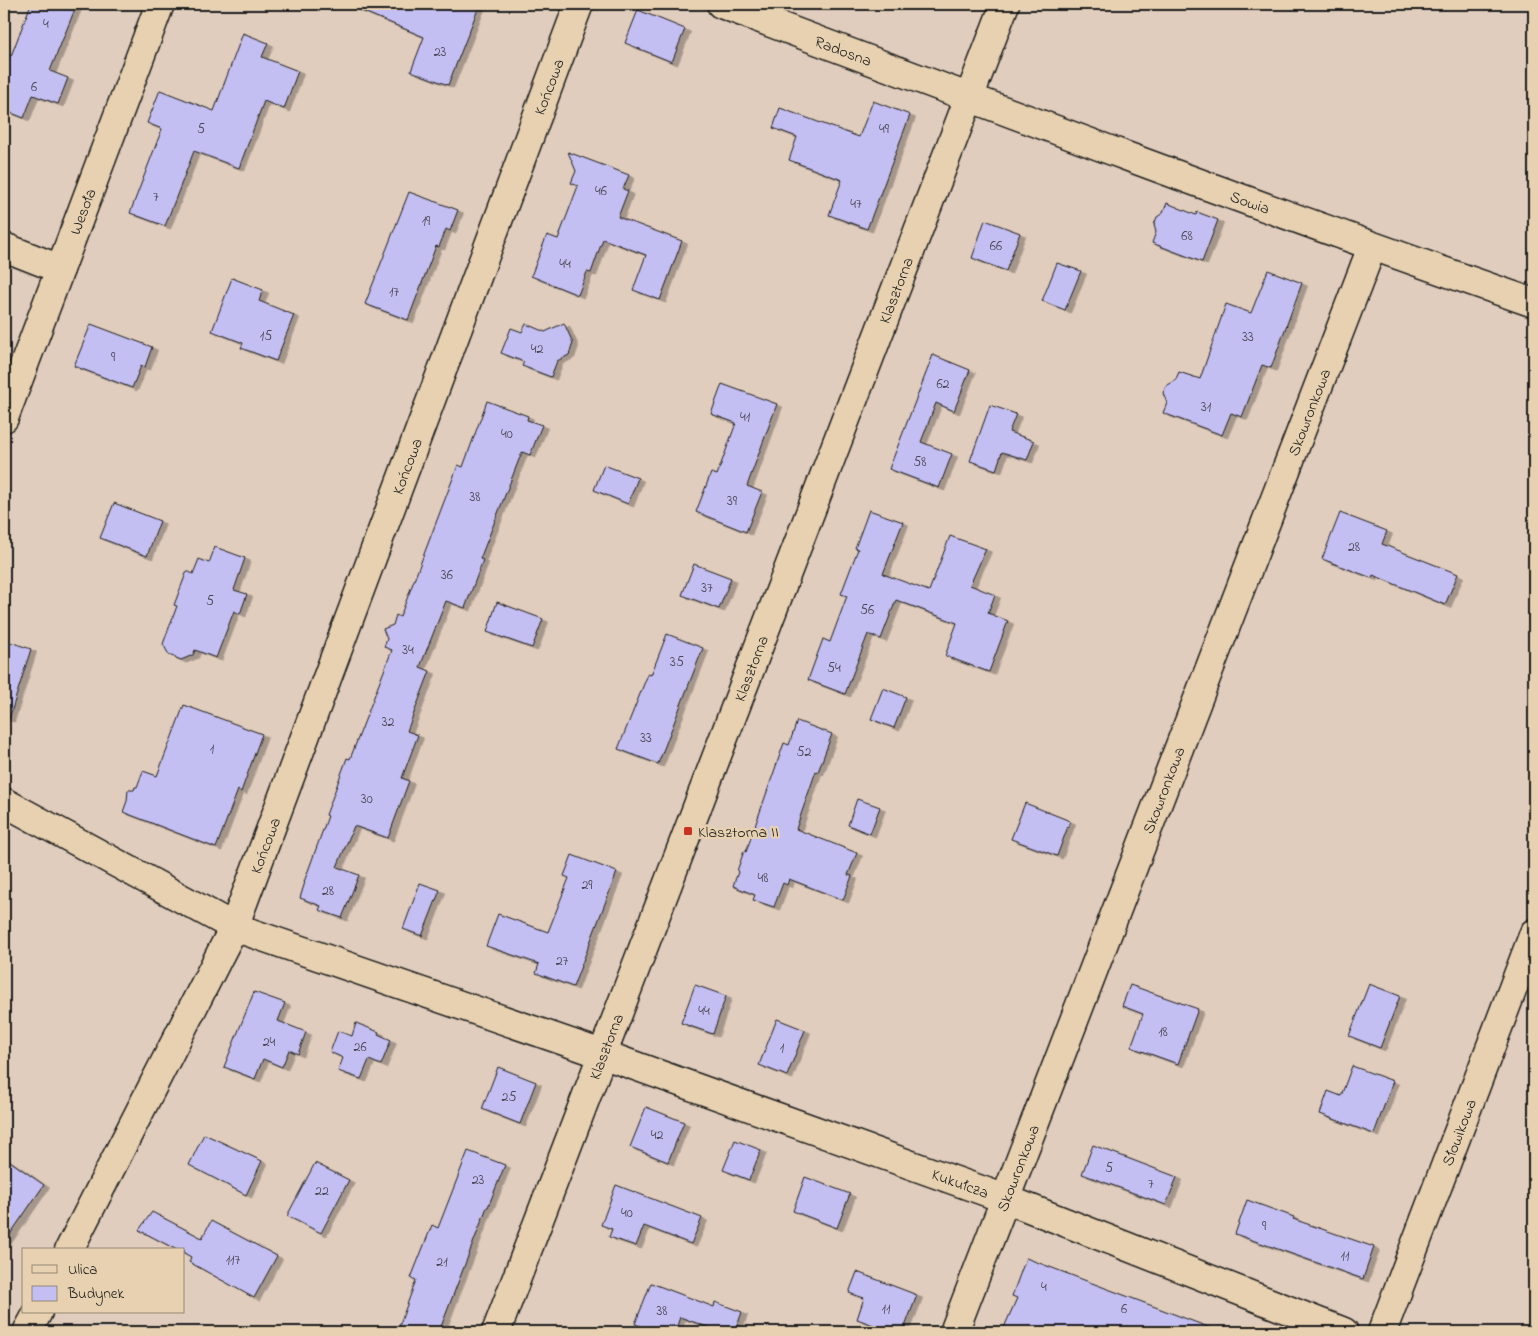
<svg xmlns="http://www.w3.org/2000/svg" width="1538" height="1336" viewBox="0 0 1538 1336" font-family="'Indie Flower',sans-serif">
<defs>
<filter id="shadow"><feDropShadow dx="5.5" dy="3" stdDeviation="0" flood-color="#0004"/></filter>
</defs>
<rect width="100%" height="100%" fill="#e0cdbd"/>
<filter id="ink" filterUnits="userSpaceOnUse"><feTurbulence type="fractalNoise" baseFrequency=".02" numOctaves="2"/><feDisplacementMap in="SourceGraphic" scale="10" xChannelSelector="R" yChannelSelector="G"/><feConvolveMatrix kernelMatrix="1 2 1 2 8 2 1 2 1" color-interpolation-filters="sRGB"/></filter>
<g filter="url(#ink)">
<g fill="#c4bff2" stroke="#1c1c1c" filter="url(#shadow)">
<polygon points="31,4 77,4 50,71 68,78 58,104 33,95 24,118 4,110 4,53 11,56"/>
<polygon points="345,4 480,4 448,85 411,71 424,37"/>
<polygon points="638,10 685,29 672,62 625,43"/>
<polygon points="243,33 268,43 262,57 298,71 284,109 264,101 239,168 194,151 165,226 130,213 162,129 147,123 160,90 214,111"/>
<polygon points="873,101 910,115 867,229 829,215 842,180 789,160 797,137 773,128 780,108 859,137"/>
<polygon points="568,152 629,175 623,189 628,191 618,217 682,241 660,300 633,290 646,255 603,239 591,273 587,272 578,295 531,276 547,235 558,239 578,186 571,183 576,171"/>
<polygon points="409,192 458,210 450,231 446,229 439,247 436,246 408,320 365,304"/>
<polygon points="1167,203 1196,215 1197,212 1218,220 1202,262 1152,243 1156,232 1154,225 1157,217 1163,213"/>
<polygon points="985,220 1020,233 1006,271 972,258"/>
<polygon points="1057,263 1081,271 1065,310 1042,301"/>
<polygon points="1268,270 1302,283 1271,368 1262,365 1242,417 1231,413 1222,435 1163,413 1167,403 1163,393 1166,386 1175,381 1179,372 1200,379 1226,304 1251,313"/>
<polygon points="232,278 263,290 259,301 294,315 276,361 241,348 243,343 212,331"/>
<polygon points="564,323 573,343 569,355 557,361 551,377 522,366 524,362 501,353 511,328 522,332 526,324 545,332"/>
<polygon points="91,324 152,347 145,367 141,366 132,388 74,366"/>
<polygon points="933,355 970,370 954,411 936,403 921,442 952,454 939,488 889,469"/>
<polygon points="722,384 777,404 747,486 762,492 746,532 696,512 711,473 717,475 736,423 711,414"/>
<polygon points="487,401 528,416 527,420 542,425 530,455 522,452 480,559 483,560 465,608 446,601 420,667 430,671 407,731 418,735 402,778 409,781 388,838 354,826 337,867 359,875 342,918 319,910 321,906 300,898 305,882 304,882 328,816 326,815 347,758 350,759 392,650 384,647 387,639 383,629 393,625 396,615 400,617 458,465 463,467"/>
<polygon points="990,405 1016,414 1009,432 1034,441 1027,460 1002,452 996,470 970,461"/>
<polygon points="604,465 638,478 628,504 594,490"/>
<polygon points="114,503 160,521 147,556 100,538"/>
<polygon points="869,510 903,522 883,574 929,591 950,536 986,549 970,585 995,595 988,613 1008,621 989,672 945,656 957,623 896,600 881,639 868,634 845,694 808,680 823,639 830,642 847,596 841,594 858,549 855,548"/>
<polygon points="1340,513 1387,531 1382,544 1458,574 1445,605 1373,575 1372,578 1322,559"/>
<polygon points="215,547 245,558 234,590 247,594 240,614 234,611 216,658 195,650 193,655 181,660 169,655 163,644 177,606 174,605 187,571 193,574 199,559 209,563"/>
<polygon points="694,564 731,578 719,609 682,595"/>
<polygon points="497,602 543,619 532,648 487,632"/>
<polygon points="667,634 703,648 658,764 618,749 648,674 651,675"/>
<polygon points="4,640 31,649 9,719 4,718"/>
<polygon points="883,688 906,697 894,728 871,719"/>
<polygon points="184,705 262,734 241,792 238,790 216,848 123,812 127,801 128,790 134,790 135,787 137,787 143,771 157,776"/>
<polygon points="797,721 832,734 818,772 816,771 796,829 857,853 848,875 852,876 843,900 789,879 787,885 783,883 774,907 753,900 755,895 733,886 738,872 737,871 744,851 746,852 784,743 789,745"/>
<polygon points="857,799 880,807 870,834 848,825"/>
<polygon points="1025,803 1070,821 1057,856 1011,839"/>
<polygon points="572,855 617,872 573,987 536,973 539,964 486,946 498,914 548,932 569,878 564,876"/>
<polygon points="420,883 440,890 422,936 403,929"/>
<polygon points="1369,984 1400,996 1380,1048 1349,1036"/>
<polygon points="695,985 726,996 713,1034 681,1023"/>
<polygon points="1130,985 1198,1009 1178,1064 1131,1047 1143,1014 1122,1006"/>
<polygon points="254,992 285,1003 278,1021 306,1032 298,1054 289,1050 282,1067 263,1059 255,1079 224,1067"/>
<polygon points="777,1019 805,1030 787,1076 759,1065"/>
<polygon points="356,1023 379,1032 378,1034 391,1040 381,1065 369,1060 361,1079 338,1071 343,1058 330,1052 338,1031 352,1036"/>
<polygon points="1352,1066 1393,1081 1374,1134 1320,1114 1328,1091 1341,1096"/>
<polygon points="498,1067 536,1082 520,1124 482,1109"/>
<polygon points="646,1107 684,1122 668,1162 630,1147"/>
<polygon points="204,1134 262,1161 246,1195 189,1165"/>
<polygon points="735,1140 761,1150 749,1180 723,1170"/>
<polygon points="1093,1145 1177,1177 1166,1205 1082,1174"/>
<polygon points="468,1151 505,1165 488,1207 487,1207 439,1332 397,1332 416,1280 411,1278 432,1225 438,1228"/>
<polygon points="4,1157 44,1185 4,1243"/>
<polygon points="315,1163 349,1180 321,1233 287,1216"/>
<polygon points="805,1177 850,1194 837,1228 793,1211"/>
<polygon points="616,1185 702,1218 691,1244 644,1226 636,1246 609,1237 612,1229 601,1225"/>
<polygon points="1247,1200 1294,1217 1293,1219 1374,1247 1363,1279 1235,1234"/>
<polygon points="152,1212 202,1238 211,1221 277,1256 254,1298 189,1262 191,1257 184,1253 184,1250 177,1250 139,1230"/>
<polygon points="1026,1258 1216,1330 1215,1332 1002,1332 1017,1298 1012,1296"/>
<polygon points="857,1272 917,1295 903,1332 892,1332 857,1319 864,1298 849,1293"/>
<polygon points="651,1283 714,1307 715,1302 742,1312 735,1332 721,1332 680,1317 675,1332 658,1332 635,1324"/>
</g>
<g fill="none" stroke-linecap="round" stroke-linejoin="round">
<defs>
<g id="minor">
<path id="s1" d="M721,4C991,106 1261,208 1534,303"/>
<polyline points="4,247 60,269"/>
<path id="s2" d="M4,418L160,4"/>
<path id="s3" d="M4,802L234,927L602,1054L1006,1199L1344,1332"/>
<path id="s4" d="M69,1250L234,927L579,4"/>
<polyline points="27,1332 38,1312"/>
<path id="s5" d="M954,1332L1372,247"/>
<path id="s6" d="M1382,1332L1534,933"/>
</g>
<g id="tertiary">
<path id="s7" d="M496,1332L1005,4"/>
</g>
</defs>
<use href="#minor" stroke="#1c1c1c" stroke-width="31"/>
<use href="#tertiary" stroke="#1c1c1c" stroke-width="31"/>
<polyline stroke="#1c1c1c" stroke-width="3" stroke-dasharray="5 4" stroke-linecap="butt" points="4,1301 12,1303"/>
<use href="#minor" stroke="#e7d1b0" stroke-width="28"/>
<use href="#tertiary" stroke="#e7d1b0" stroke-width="28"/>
</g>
</g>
<rect fill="#c8321e" stroke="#e7d1b0" stroke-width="2" x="683" y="826" width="10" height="10" rx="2.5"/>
<g text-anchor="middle" stroke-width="4.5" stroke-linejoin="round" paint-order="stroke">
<g font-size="14" fill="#464552">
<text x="46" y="28">4</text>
<text x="440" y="56">23</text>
<text x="34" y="91">6</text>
<text x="201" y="133">5</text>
<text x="884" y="133">49</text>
<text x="601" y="195">46</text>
<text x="156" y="201">7</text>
<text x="856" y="208">47</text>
<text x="426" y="225">19</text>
<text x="1187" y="240">68</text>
<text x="996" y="250">66</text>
<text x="565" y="268">44</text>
<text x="394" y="296">17</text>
<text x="266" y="340">15</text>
<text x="1248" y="341">33</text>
<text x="537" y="353">42</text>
<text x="113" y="361">9</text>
<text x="943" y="388">62</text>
<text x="1206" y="411">31</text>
<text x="745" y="421">41</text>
<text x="507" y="438">40</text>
<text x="920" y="466">58</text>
<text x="475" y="501">38</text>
<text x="732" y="505">39</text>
<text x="1354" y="551">28</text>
<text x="447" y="579">36</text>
<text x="707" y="592">37</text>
<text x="210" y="605">5</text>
<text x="867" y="614">56</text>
<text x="408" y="654">34</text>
<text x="677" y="666">35</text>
<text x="834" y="672">54</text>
<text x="388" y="726">32</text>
<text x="646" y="742">33</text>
<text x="212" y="753">1</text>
<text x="804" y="756">52</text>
<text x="367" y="803">30</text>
<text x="763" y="882">48</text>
<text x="587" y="889">29</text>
<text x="328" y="895">28</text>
<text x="562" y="965">27</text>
<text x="704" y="1015">44</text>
<text x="1163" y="1036">18</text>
<text x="269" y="1046">24</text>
<text x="360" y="1051">26</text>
<text x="782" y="1052">1</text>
<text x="509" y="1101">25</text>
<text x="657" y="1139">42</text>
<text x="1109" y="1172">5</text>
<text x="478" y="1184">23</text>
<text x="1151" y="1188">7</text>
<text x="322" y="1195">22</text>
<text x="627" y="1217">40</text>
<text x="1264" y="1230">9</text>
<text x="1345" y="1260">11</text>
<text x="233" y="1264">117</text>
<text x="442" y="1266">21</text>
<text x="1044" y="1291">4</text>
<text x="886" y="1313">11</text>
<text x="1124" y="1313">6</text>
<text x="662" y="1315">38</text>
</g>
<g font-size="16" fill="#1c1c1c" stroke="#e7d1b0">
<text dy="6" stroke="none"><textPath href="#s1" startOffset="131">Radosna</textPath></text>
<text dy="6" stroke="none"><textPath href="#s4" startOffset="1260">Końcowa</textPath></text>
<text dy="6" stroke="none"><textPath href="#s1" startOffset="565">Sowia</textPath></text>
<text dy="6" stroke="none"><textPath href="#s2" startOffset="221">Wesoła</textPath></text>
<text dy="6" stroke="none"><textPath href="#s7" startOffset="1116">Klasztorna</textPath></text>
<text dy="6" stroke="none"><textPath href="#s5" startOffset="986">Skowronkowa</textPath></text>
<text dy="6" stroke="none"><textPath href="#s4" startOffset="855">Końcowa</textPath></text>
<text dy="6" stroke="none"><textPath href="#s7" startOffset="711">Klasztorna</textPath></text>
<text dy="6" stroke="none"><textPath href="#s5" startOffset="581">Skowronkowa</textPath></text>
<text dy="6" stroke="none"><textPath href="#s4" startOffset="450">Końcowa</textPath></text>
<text dy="6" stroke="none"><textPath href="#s7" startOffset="306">Klasztorna</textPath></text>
<text dy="6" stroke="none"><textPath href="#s6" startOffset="214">Słowikowa</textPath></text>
<text dy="6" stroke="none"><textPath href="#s5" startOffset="176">Skowronkowa</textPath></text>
<text dy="6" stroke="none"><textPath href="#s3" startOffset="1032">Kukułcza</textPath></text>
</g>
<g font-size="16" fill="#1c1c1c" stroke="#e7d1b0" text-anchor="start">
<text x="698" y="837">Klasztorna II</text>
</g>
</g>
<rect width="1538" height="1336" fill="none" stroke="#e7d1b0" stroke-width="20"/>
<rect x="10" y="10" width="1518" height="1316" fill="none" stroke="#1c1c1c" stroke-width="2" filter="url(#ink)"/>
<rect x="22" y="1248" width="162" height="65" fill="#e7d1b0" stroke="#968975"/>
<rect x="32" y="1265" width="25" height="8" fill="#e7d1b0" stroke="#968975"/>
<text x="68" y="1274" font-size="15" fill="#1c1c1c">Ulica</text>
<rect x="32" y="1286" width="25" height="15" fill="#c4bff2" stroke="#968975"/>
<text x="68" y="1298" font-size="15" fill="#1c1c1c">Budynek</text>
</svg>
